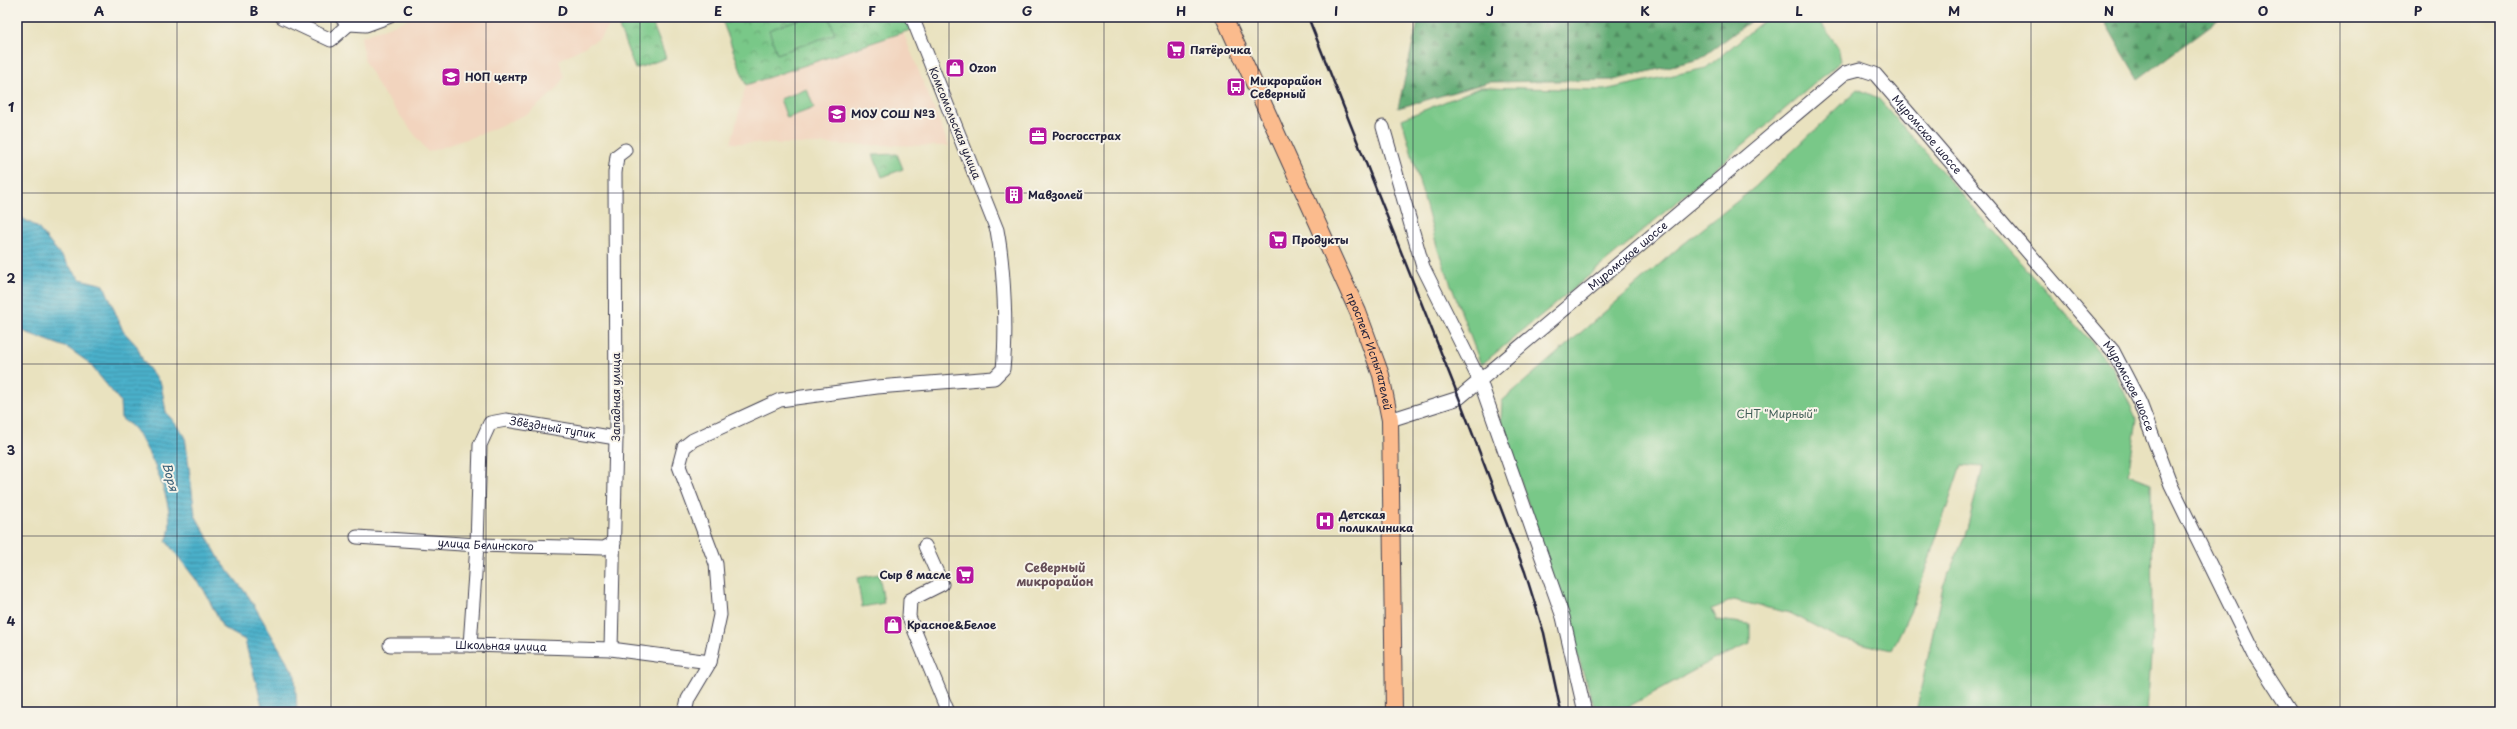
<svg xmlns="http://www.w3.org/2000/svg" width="2517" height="729" viewBox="0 0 2517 729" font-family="'Playpen Sans',sans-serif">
<defs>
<pattern id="forest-firs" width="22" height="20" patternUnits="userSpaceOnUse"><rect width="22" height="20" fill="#62ac74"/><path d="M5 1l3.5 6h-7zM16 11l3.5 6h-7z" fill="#508c60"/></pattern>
<pattern id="park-crowns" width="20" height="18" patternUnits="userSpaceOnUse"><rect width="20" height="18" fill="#79c888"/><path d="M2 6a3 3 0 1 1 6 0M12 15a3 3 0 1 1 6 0" fill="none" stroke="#63a270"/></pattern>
<pattern id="water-rules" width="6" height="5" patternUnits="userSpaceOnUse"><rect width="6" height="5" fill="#4bb0ca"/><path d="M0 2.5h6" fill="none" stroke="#3e8fa5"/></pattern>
</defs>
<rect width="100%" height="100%" fill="#f7f3e8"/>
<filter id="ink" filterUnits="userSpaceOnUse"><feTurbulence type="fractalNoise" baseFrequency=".025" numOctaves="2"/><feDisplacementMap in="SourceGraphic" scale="8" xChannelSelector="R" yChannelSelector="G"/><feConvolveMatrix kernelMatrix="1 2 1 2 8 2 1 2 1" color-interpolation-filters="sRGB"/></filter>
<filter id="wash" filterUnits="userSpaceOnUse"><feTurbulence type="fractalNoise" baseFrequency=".012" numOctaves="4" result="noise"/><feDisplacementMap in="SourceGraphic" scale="16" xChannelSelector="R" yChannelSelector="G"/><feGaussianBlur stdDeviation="0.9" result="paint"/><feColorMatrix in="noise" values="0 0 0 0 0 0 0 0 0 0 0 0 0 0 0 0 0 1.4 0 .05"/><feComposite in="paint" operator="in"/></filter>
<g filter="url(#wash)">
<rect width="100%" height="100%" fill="#e9e2bf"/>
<g fill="#f2d4be">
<polygon points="415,17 630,17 611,24 599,39 559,60 564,77 555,91 529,113 481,134 428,152 382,92 365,62 361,37"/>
<polygon points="903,32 949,146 731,143 746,85"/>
</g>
<g fill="url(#forest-firs)" stroke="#426758">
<polygon points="1419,17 1756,17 1700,59 1614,80 1489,82 1398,108"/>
<polygon points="2102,17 2222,17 2138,79"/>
</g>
<g fill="url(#park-crowns)" stroke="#4e7562">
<polygon points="645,17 650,17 666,58 635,69 619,27"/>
<polygon points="721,17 908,17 913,29 746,85"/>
<polygon points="897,154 903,169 882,177 873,155"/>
</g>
<g fill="#79c888" stroke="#4e7562">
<polygon points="805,17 829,17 835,34 777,54 769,30"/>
<polygon points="1768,17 1817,17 1838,47 1841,61 1626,245 1481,365 1438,250 1402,119 1481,87 1604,90 1706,68"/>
<polygon points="807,89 814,108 787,118 780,99"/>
<polygon points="1858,89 1878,98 2113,368 2137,420 2128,474 2151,483 2152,643 2147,712 1916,712 1943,586 1965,536 1983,467 1961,465 1913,606 1892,650 1840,639 1790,613 1733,600 1712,609 1717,620 1750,624 1750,644 1711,661 1619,712 1596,712 1501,421 1502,401 1676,250 1755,187"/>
<polygon points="879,574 884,603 862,607 857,578"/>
</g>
<path fill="url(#water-rules)" stroke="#366982" d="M17,215L37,227L80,279L104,285L123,331L137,346L143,361L161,384L166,412L185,436L195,515L220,560L249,597L295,675L297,712H263C259,687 250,665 245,640L223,628L204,590L166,541C180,515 152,453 135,430C132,425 125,422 121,418L120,401L88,362L68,348L17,329Z"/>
</g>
<g filter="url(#ink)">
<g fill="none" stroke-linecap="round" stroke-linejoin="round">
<defs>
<g id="minor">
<polyline points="282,17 331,40 349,24 341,17"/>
<polyline points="349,24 366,25 388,17"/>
<polyline points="1383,127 1423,267 1480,381 1563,617 1585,712"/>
<path id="s1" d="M1390,420L1459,398L1845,73L1860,69L1875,74L2113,351L2140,403L2171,485L2255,656L2291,712"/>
<path id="s2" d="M357,537L477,545L604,548L614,543"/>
<polyline points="925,546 942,584 910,600 909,617 948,712"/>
<path id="s3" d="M390,645H470L611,649L710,662"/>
<path id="s4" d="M470,645L477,545L480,445L490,423L506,420L616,438"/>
<polyline points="611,649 616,438 615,173 617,156 625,150"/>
<path d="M685,712L688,699L710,662L720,615L716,564L679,466L684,447L693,440L780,400L877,387L994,378L1003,369C1007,331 1004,267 997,230L912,17"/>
</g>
<g id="major">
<path id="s5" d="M1224,17L1358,312L1381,375L1390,420L1394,712"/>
</g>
</defs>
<use href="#minor" stroke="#403f4f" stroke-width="15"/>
<use href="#major" stroke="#403f4f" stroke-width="18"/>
<use href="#minor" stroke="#fff" stroke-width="13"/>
<use href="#major" stroke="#fbbb8d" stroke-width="16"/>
<polyline stroke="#22223b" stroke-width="2.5" points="1308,17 1459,398 1525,572 1544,633 1561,712"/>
</g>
</g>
<path fill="none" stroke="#22223b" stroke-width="1" stroke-opacity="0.55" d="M177,17V712M331,17V712M486,17V712M640,17V712M795,17V712M949,17V712M1104,17V712M1258,17V712M1413,17V712M1568,17V712M1722,17V712M1877,17V712M2031,17V712M2186,17V712M2340,17V712M17,193H2500M17,364H2500M17,536H2500"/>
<defs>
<symbol id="supermarket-square" viewBox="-11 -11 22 22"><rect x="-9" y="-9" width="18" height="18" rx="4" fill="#b5179e" stroke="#f7f3e8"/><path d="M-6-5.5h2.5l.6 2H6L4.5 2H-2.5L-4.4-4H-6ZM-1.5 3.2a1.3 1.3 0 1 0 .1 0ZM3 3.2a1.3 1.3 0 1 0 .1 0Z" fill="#fff"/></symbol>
<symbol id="shop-square" viewBox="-11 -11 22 22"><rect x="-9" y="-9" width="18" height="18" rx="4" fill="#b5179e" stroke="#f7f3e8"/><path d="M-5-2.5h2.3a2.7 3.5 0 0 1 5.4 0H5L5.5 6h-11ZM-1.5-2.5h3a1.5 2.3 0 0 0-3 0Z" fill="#fff"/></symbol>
<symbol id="school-square" viewBox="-11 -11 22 22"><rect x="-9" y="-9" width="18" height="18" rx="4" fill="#b5179e" stroke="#f7f3e8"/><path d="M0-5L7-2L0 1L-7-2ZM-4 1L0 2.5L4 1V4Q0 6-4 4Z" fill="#fff"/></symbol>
<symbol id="bus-square" viewBox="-11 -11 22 22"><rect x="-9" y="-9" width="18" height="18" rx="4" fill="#b5179e" stroke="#f7f3e8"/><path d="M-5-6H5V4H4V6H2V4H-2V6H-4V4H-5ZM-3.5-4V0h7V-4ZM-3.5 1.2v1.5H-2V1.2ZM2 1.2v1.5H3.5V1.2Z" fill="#fff"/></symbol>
<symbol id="office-square" viewBox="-11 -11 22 22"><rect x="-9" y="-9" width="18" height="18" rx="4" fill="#b5179e" stroke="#f7f3e8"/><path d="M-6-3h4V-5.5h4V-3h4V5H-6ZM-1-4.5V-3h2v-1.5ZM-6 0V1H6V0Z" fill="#fff"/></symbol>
<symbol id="building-square" viewBox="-11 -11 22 22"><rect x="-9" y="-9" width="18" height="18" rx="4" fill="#b5179e" stroke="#f7f3e8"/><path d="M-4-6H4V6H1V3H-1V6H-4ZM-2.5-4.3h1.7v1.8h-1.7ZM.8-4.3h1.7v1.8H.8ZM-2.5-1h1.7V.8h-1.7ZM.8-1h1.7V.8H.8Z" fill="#fff"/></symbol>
<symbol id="hospital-square" viewBox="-11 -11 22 22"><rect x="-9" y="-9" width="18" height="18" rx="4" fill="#b5179e" stroke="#f7f3e8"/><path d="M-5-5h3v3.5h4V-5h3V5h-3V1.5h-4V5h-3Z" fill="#fff"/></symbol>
</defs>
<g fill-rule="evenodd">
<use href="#supermarket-square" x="1165" y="39" width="22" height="22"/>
<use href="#shop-square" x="944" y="57" width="22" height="22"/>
<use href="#school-square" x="440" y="66" width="22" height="22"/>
<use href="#bus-square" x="1225" y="76" width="22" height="22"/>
<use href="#school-square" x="826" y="103" width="22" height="22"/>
<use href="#office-square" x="1027" y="125" width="22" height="22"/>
<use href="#building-square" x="1003" y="184" width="22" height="22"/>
<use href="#supermarket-square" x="1267" y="229" width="22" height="22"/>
<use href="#hospital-square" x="1314" y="510" width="22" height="22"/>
<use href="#supermarket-square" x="954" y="564" width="22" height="22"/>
<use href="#shop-square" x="882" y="614" width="22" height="22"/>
</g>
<g text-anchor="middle" stroke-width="4" stroke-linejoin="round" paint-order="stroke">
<g font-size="11" font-weight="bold" fill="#22223b" stroke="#f7f3e8" text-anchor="start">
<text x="1190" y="54">Пятёрочка</text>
<text x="969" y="72">Ozon</text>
<text x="465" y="81">НОП центр</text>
<text x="1250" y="85">Микрорайон<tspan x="1250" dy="13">Северный</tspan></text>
<text x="851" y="118">МОУ СОШ №3</text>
<text x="1052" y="140">Росгосстрах</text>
<text x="1028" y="199">Мавзолей</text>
<text x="1292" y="244">Продукты</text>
<text x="1339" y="519">Детская<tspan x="1339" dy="13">поликлиника</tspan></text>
<text x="951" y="579" text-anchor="end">Сыр в масле</text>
<text x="907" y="629">Красное&amp;Белое</text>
</g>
<g font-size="11" fill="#22223b" stroke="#f7f3e8">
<text transform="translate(955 123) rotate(68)" y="4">Комсомольская улица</text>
<text dy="4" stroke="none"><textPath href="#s1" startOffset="688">Муромское шоссе</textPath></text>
<text dy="4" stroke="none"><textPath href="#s1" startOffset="293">Муромское шоссе</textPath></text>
<text dy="4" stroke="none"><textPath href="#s5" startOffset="365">проспект Испытателей</textPath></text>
<text dy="4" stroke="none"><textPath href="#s1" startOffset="1012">Муромское шоссе</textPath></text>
<text transform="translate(616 397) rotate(-90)" y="4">Западная улица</text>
<text dy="4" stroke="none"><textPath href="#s4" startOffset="288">Звёздный тупик</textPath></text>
<text dy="4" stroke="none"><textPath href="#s2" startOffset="129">улица Белинского</textPath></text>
<text dy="4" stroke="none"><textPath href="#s3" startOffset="111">Школьная улица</textPath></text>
</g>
<g font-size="11" fill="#405c56" stroke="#f7f3e8">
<text x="1777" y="418">СНТ "Мирный"</text>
</g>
<g font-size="12" font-style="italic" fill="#325b74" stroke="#f7f3e8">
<text transform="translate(170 477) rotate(74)" y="4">Воря</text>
</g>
<g font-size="12" font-weight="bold" fill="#664e57" stroke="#f7f3e8">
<text x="1055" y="572">Северный<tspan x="1055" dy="14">микрорайон</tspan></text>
</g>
</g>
<rect width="2517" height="729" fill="none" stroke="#f7f3e8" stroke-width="44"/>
<rect x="22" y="22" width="2473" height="685" fill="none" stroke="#22223b" stroke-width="1.5"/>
<g font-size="13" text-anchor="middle" font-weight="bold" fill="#22223b">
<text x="99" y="16">A</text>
<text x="254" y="16">B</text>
<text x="408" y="16">C</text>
<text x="563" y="16">D</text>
<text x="718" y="16">E</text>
<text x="872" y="16">F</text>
<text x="1027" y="16">G</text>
<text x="1181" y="16">H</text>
<text x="1336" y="16">I</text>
<text x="1490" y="16">J</text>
<text x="1645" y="16">K</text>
<text x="1799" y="16">L</text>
<text x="1954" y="16">M</text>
<text x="2109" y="16">N</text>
<text x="2263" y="16">O</text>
<text x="2418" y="16">P</text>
<text x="11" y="112">1</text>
<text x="11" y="283">2</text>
<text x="11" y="455">3</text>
<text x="11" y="626">4</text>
</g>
</svg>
